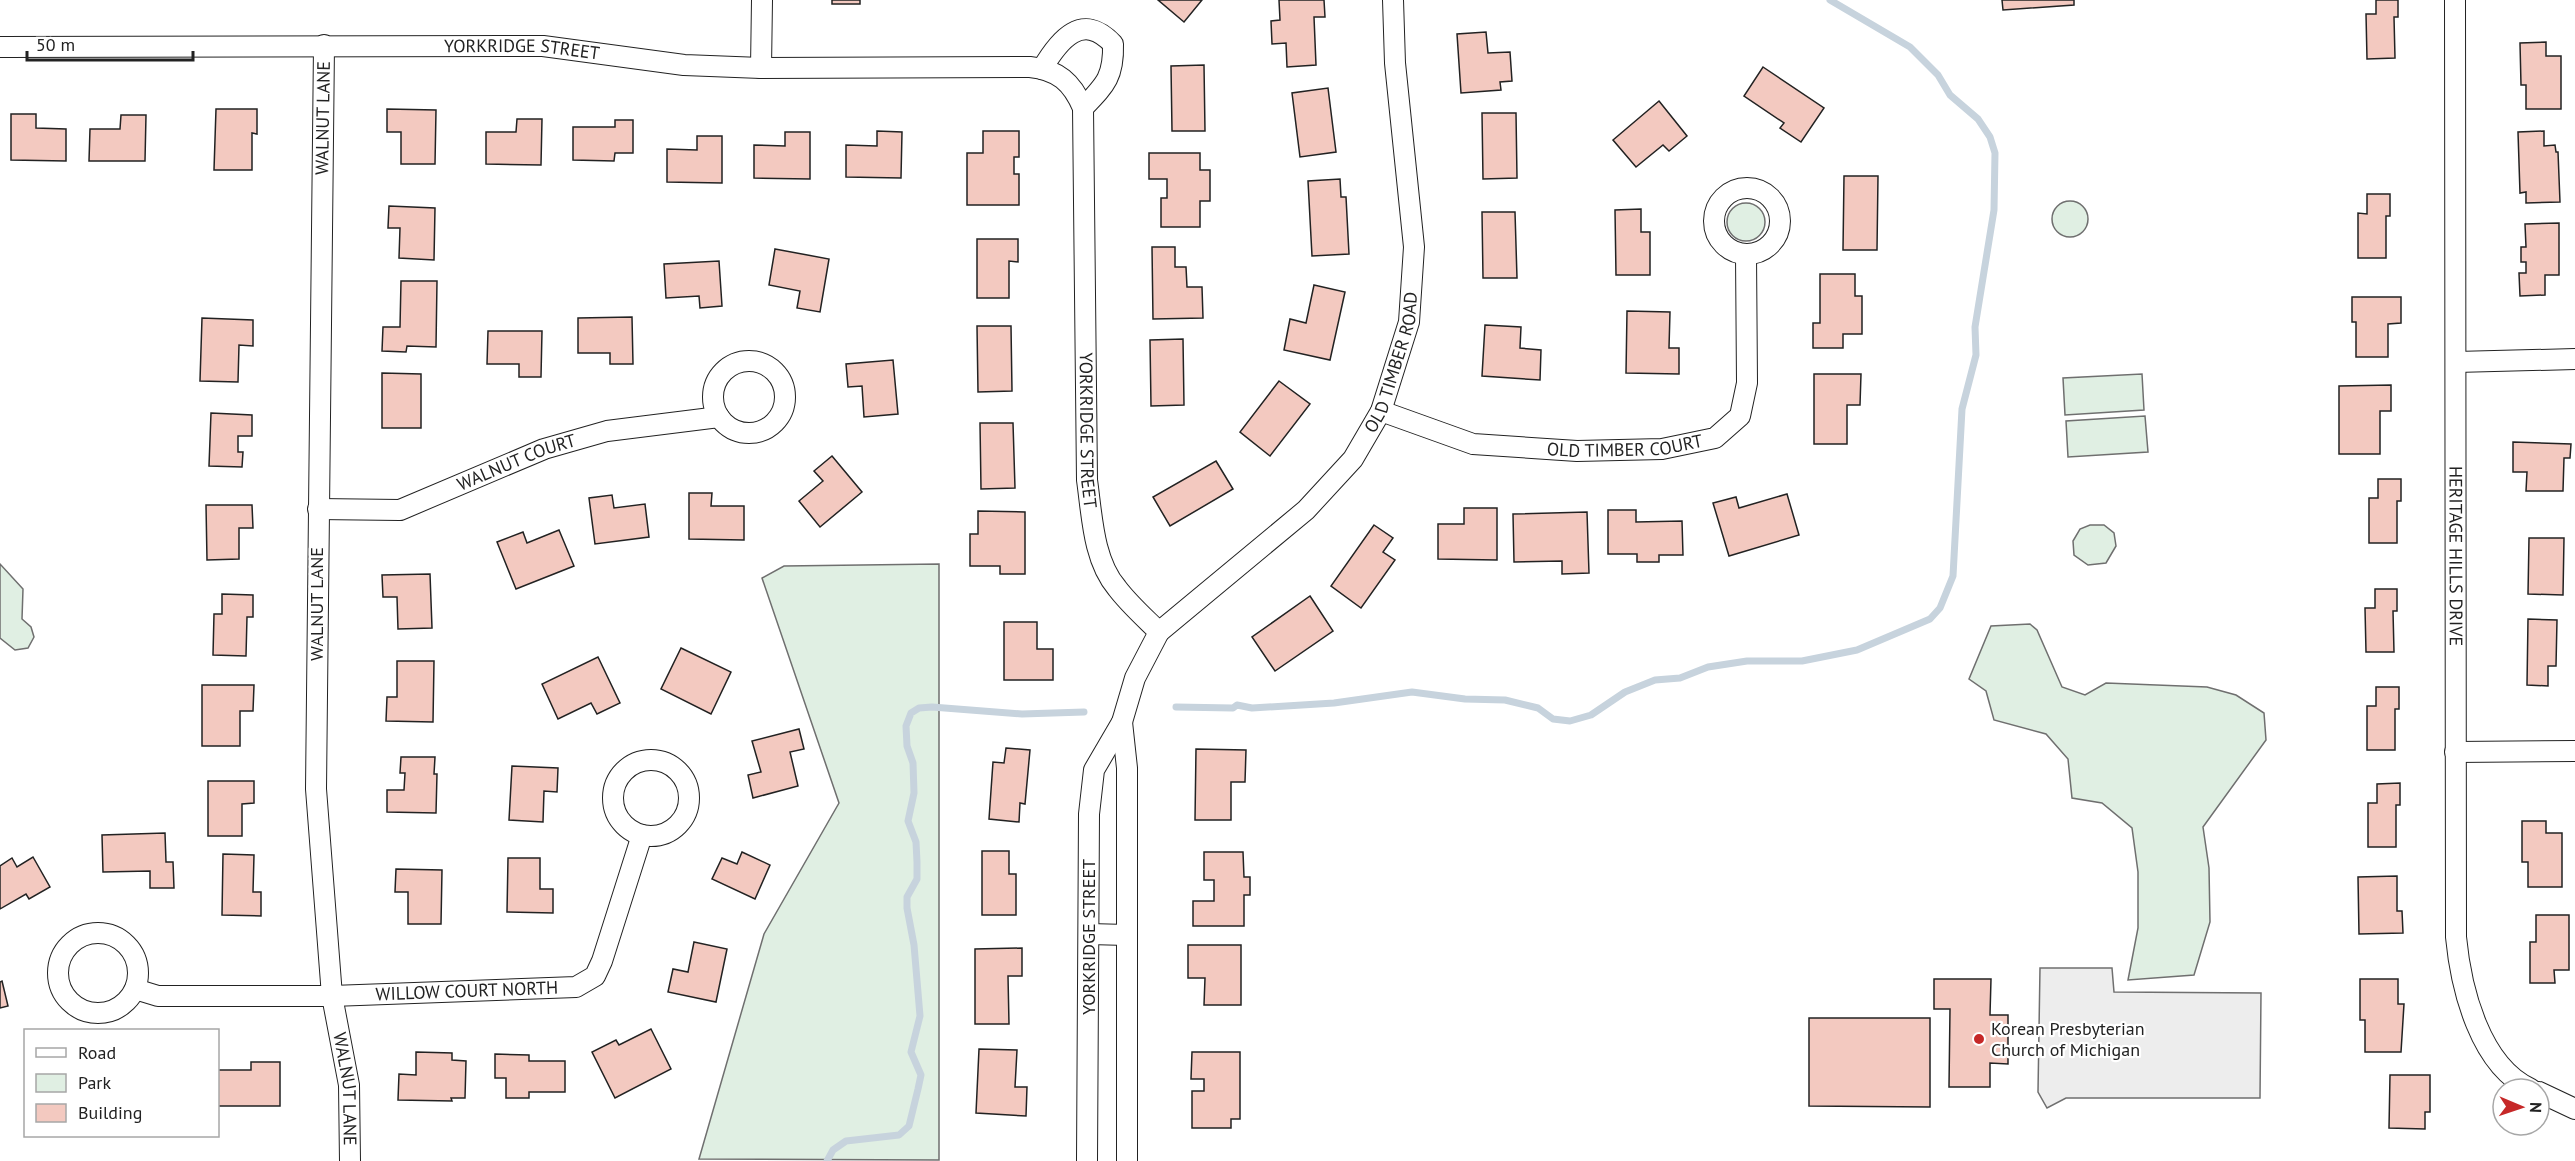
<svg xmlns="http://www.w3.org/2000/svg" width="2575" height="1161" viewBox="0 0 2575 1161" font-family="'PT Sans',sans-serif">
<rect width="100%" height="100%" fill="#fff"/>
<g fill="#e0efe3" stroke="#6f6f6f" stroke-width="1.5">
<circle cx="2070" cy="219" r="18"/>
<circle cx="1746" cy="222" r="19"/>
<polygon points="2142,374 2144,410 2065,415 2063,378"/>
<polygon points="2145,416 2148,452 2068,457 2066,421"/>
<polygon points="2090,525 2104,525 2114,533 2116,546 2106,563 2088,565 2074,555 2073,541 2080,529"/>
<polygon points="0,564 23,589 22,619 31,627 34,637 28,648 15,650 0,638"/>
<polygon points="939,564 939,1160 699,1159 764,934 839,803 762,578 784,566"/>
<polygon points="2030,624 2037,630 2062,687 2085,695 2106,683 2207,687 2236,695 2264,713 2266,740 2203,827 2209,868 2210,922 2194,975 2128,980 2138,928 2138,872 2132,828 2102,803 2072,798 2068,759 2046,734 1994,720 1986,691 1969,679 1991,626"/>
</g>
<polygon fill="#ededed" stroke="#6f6f6f" stroke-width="1.5" points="2040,968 2112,968 2114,992 2261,993 2260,1098 2066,1098 2047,1108 2038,1092"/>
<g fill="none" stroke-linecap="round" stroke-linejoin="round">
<g stroke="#c7d3dd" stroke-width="7">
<polyline points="1176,707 1233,708 1237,705 1252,708 1334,703 1412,692 1465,699 1505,700 1538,708 1553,719 1570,721 1591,715 1625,692 1655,680 1680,678 1708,667 1747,661 1802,661 1857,650 1930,619 1940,608 1953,576 1962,409 1976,355 1975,327 1994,210 1995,153 1990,137 1978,119 1950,95 1938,75 1910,47 1830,0"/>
<polyline points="827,1161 833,1150 846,1141 899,1135 909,1126 918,1089 921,1075 911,1052 920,1016 914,945 907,908 907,897 917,879 917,862 916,842 908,821 914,793 913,763 907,746 906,726 911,713 919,708 932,707 1022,714 1084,712"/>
</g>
</g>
<g fill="#f3c9c0" stroke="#222" stroke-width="1.5">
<rect x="832" y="0" width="28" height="4"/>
<polygon points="1158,0 1202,0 1184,22"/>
<polygon points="1279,0 1324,0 1325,17 1314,17 1316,65 1287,67 1286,43 1272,44 1271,21 1280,20"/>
<polygon points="2002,0 2074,0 2074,5 2003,10"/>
<polygon points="2376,0 2398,0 2398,17 2394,17 2395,58 2367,59 2366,14 2376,14"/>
<polygon points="1486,32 1488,53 1510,52 1512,81 1500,82 1501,90 1461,93 1457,34"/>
<polygon points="2546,42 2546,56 2561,56 2561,109 2526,109 2526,85 2521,85 2520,43"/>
<polygon points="1204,65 1205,131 1172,131 1171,66"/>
<polygon points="1763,67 1824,108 1801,142 1780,128 1784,123 1744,96"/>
<polygon points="1328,88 1336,152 1300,157 1292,93"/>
<polygon points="1659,101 1687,136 1669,151 1663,145 1636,167 1613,140"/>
<polygon points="216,109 257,109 257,134 252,133 252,170 214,170"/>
<polygon points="387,109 436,110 435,164 401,164 401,132 387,132"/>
<polygon points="1482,113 1516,113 1517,178 1483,179"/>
<polygon points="11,114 36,114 36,128 66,129 66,161 11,160"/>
<polygon points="121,115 146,115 145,161 89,161 90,129 120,129"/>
<polygon points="517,119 542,119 541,165 486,164 486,132 516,132"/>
<polygon points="615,120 633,120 633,153 615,153 614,161 573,160 573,127 615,127"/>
<polygon points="877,131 902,132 901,178 846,177 846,145 877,146"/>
<polygon points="983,131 1019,131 1019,157 1014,157 1014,174 1019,174 1019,205 967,205 967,153 983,153"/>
<polygon points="2544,131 2544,146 2555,145 2556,152 2558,152 2560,202 2526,203 2526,192 2520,193 2518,132"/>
<polygon points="785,132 810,132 810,179 754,178 754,145 785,146"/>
<polygon points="697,136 722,136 722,183 667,182 667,149 697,150"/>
<polygon points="1149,153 1200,153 1200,170 1210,170 1210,201 1200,201 1200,227 1161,227 1161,198 1167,198 1167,179 1149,179"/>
<polygon points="1844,176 1878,176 1877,250 1843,250"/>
<polygon points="1340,179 1341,197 1346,197 1349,254 1312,256 1308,181"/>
<polygon points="2367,194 2390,194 2390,216 2386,216 2386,258 2358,258 2358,213 2367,214"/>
<polygon points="389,206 435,208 434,260 399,258 400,228 388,228"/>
<polygon points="1641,209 1641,232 1650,232 1650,275 1616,275 1615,210"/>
<polygon points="1482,212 1515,212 1517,278 1483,278"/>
<polygon points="2559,223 2559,275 2545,275 2545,295 2520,296 2519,273 2526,273 2526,262 2521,262 2521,247 2526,247 2525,224"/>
<polygon points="977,239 1018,239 1018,262 1009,261 1009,298 977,298"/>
<polygon points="1152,247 1175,247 1175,267 1186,267 1187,287 1202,287 1203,318 1153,319"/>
<polygon points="775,249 829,259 820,312 797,308 800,291 769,285"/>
<polygon points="719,261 722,306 700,308 699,296 666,298 664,264"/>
<polygon points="1820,274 1855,274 1855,296 1862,296 1862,334 1843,334 1843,348 1813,348 1813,323 1820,323"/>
<polygon points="401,281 437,281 436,347 407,346 406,352 382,351 383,327 400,327"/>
<polygon points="1314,285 1345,292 1330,360 1284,350 1290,319 1306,323"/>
<polygon points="2352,297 2401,297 2401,323 2388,324 2388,357 2356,357 2356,322 2352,322"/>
<polygon points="1627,311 1670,312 1669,348 1679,348 1679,374 1626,373"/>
<polygon points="632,317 633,364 610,364 610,353 578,353 578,318"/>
<polygon points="202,318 253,320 253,346 239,345 238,382 200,381"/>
<polygon points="1485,325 1521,327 1520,348 1541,350 1540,380 1482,376"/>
<polygon points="977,326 1011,326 1012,391 978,392"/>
<polygon points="488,331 542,331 541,377 519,377 519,364 487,364"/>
<polygon points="1183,339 1184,405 1151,406 1150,340"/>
<polygon points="893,360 898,414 864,417 862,386 848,387 846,364"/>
<polygon points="382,373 421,374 421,428 382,428"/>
<polygon points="1814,374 1861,374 1860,405 1847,405 1847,444 1814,444"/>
<polygon points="1279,381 1310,404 1270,456 1240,432"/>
<polygon points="2391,385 2391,411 2380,411 2380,454 2339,454 2339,386"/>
<polygon points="211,413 252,415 252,436 238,436 238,452 243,452 242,467 209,466"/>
<polygon points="980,423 1013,423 1015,488 981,489"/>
<polygon points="2513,442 2571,444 2570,458 2564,458 2563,491 2526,491 2527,472 2513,472"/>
<polygon points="832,456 862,492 820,527 799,501 823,481 814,471"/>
<polygon points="1216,461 1233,489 1170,526 1153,497"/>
<polygon points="2378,479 2401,479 2401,501 2397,501 2397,543 2369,543 2369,498 2378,498"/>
<polygon points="689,493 712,493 711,506 744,506 744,540 689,539"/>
<polygon points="1787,494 1799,535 1729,556 1713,503 1736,497 1739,508"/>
<polygon points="612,495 614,508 645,504 649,537 595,544 589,498"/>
<polygon points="206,505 252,505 253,528 239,528 239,559 207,560"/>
<polygon points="1464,508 1497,508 1497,560 1438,559 1438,524 1464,524"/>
<polygon points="1608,510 1636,510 1636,522 1682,521 1683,555 1659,555 1659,562 1637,562 1637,554 1608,554"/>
<polygon points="978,511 1025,512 1025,574 1000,574 1000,566 970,566 970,534 978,534"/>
<polygon points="1587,512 1589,573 1562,574 1562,561 1514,562 1513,514"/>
<polygon points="1374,525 1393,538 1383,552 1395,560 1361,608 1331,586"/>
<polygon points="559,530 574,566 516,589 497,542 523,532 527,543"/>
<polygon points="2529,538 2564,538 2563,595 2528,594"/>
<polygon points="430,574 432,628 398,629 397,597 383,597 382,575"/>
<polygon points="2375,589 2397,589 2397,611 2393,611 2394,652 2366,652 2365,608 2375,608"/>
<polygon points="222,594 253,595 253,617 247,617 246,656 213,655 214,614 222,614"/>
<polygon points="1310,596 1333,631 1275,671 1252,637"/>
<polygon points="2528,619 2557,620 2556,666 2548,666 2548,686 2527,685"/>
<polygon points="1004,622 1037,622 1037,649 1053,649 1053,680 1004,680"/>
<polygon points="681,648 731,672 711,714 661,689"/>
<polygon points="598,657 620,703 597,714 591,703 558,719 542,684"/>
<polygon points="397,661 434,661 433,722 386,721 387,697 397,697"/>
<polygon points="202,685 254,685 253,711 240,711 240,746 202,746"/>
<polygon points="2376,687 2399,687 2399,709 2395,709 2395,750 2367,750 2367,706 2376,706"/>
<polygon points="799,729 804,749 790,752 798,786 753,798 748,775 761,772 752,741"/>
<polygon points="1006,748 1030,750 1025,804 1020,803 1019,822 989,819 993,762 1004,763"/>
<polygon points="1196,749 1246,750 1245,782 1231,782 1231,820 1195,820"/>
<polygon points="401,757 435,757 434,774 437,774 436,813 387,812 387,790 404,790 405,773 400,773"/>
<polygon points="512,766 558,768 557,792 544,791 543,822 509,820"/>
<polygon points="208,781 254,781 254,803 242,804 242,836 208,836"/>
<polygon points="2400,783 2400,805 2396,805 2396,847 2368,847 2368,803 2377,803 2377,784"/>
<polygon points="2522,821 2546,821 2546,833 2562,833 2562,887 2528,887 2528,862 2522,862"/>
<polygon points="165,833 166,862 173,862 174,888 150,888 150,871 103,872 102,835"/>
<polygon points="982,851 1009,851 1009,874 1016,874 1016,915 982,915"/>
<polygon points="742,852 770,865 755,899 712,879 722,858 737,864"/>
<polygon points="1204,852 1243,852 1244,877 1250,877 1250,895 1244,895 1244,926 1193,926 1193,901 1214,901 1214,880 1204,880"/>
<polygon points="223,854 254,855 253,892 261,892 261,916 222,915"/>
<polygon points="33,857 50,887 29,899 26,894 0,909 0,866 12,858 17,867"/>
<polygon points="508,858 540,858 540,889 553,889 553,913 507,912"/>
<polygon points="396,869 442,870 441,924 408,924 408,892 395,892"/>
<polygon points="2397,876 2397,911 2402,911 2403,933 2359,934 2358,877"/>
<polygon points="2536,915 2569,915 2569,970 2554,970 2555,983 2530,983 2530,942 2536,942"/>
<polygon points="694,942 727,949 716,1002 668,992 673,969 688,972"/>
<polygon points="1188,945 1241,945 1241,1005 1204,1005 1205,978 1188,978"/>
<polygon points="1022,948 1022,976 1008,976 1009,1024 975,1024 975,949"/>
<polygon points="1934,979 1991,979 1990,1015 2008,1015 2008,1064 1990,1063 1990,1087 1949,1087 1950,1009 1934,1009"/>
<polygon points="2360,979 2398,979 2398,1004 2404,1004 2401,1052 2365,1052 2365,1020 2360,1020"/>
<polygon points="2,981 8,1006 0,1008 0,982"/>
<polygon points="1809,1018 1930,1018 1930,1107 1809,1106"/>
<polygon points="651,1029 671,1069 615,1098 592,1052 616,1040 619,1045"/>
<polygon points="979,1049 1017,1050 1015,1087 1027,1087 1026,1116 976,1113"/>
<polygon points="416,1052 452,1053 452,1060 466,1061 465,1098 451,1098 452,1101 398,1100 399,1074 416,1075"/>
<polygon points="1192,1052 1240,1052 1240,1119 1231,1119 1231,1128 1192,1128 1192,1091 1204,1091 1204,1079 1191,1079"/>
<polygon points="495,1054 529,1055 529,1061 565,1061 565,1092 529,1092 529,1098 506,1098 506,1078 495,1078"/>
<polygon points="251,1062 280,1062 280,1106 218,1106 218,1070 251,1070"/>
<polygon points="2390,1075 2430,1075 2430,1112 2425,1112 2425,1129 2389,1128"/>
</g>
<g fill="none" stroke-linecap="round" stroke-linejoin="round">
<defs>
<g id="minor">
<path id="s1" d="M2455,0L2456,937C2461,989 2480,1066 2531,1089"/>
<path id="s2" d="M324,45L316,789L332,996L349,1085L350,1161"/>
<path id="s3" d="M0,47L543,46L684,65L761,68L1030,67C1058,70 1072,82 1083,108L1087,480C1092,515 1093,560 1117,588C1129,604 1145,618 1159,632L1135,678L1122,722L1094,770L1089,814L1087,1161"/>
<polyline points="761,68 762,0"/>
<path d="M1042,69C1059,40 1082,11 1113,44C1114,77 1105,85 1083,108"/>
<circle cx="1747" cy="221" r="33"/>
<circle cx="749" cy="397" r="36"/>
<polyline points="2456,362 2575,359"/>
<path id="s4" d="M1381,411L1473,444L1577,451L1662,449L1715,438L1740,416L1747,383L1746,255"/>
<path id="s5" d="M318,509L400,510L544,449L607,431L719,417"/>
<path id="s6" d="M1159,632L1306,510L1353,459L1381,411L1409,322L1414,247L1395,63L1393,0"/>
<polyline points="1122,722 1127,768 1127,1161"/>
<polyline points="2455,752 2575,751"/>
<circle cx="651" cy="798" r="38"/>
<circle cx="98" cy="973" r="40"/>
<polyline points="1089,934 1127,935"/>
<path id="s7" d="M135,989L158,996H332L576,987L595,976L602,961L642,835"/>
<polyline points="2539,1092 2575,1109"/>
</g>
</defs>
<use href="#minor" stroke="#222" stroke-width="22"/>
<use href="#minor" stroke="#fff" stroke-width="20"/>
</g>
<circle fill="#c62828" stroke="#fff" stroke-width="2" cx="1979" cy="1039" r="6"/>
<g text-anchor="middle" stroke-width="4.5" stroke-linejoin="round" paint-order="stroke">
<g font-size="18" fill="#222" stroke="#fff">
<text dy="6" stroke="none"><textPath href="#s3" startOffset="522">YORKRIDGE STREET</textPath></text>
<text transform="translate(323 118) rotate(-89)" y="6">WALNUT LANE</text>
<text dy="6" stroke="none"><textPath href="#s6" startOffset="366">OLD TIMBER ROAD</textPath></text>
<text dy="6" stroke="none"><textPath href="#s3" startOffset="1425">YORKRIDGE STREET</textPath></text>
<text dy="6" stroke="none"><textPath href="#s4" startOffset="250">OLD TIMBER COURT</textPath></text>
<text dy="6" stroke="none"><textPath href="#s5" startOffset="208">WALNUT COURT</textPath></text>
<text dy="6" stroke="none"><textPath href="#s1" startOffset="556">HERITAGE HILLS DRIVE</textPath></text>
<text transform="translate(317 604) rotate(-90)" y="6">WALNUT LANE</text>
<text transform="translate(1089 937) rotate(-90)" y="6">YORKRIDGE STREET</text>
<text dy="6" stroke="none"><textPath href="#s7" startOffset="333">WILLOW COURT NORTH</textPath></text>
<text dy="6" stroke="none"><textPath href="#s2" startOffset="1046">WALNUT LANE</textPath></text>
</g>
<g font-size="18" fill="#222" stroke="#fff" text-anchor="start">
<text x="1991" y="1035">Korean Presbyterian<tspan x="1991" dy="21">Church of Michigan</tspan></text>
</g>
</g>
<rect x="24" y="1029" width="195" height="108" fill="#ffffff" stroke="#a7a7a7" stroke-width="1.5"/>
<rect x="36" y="1048" width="30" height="9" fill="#ffffff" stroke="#a7a7a7" stroke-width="1.5"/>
<text x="78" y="1059" font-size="18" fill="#222222">Road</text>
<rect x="36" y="1074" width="30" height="18" fill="#e0efe3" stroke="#a7a7a7" stroke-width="1.5"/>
<text x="78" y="1089" font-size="18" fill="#222222">Park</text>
<rect x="36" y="1104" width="30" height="18" fill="#f3c9c0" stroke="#a7a7a7" stroke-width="1.5"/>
<text x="78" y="1119" font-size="18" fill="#222222">Building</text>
<g transform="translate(2521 1107) rotate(92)"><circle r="28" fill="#ffffff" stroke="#a7a7a7" stroke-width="1.5"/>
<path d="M0-4.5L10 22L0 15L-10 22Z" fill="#c62828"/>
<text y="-9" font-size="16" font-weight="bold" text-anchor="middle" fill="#222222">N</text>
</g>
<path d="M27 51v9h166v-9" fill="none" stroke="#222222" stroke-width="3"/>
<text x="36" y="51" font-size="18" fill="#222222" stroke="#ffffff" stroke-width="4.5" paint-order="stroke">50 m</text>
</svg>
